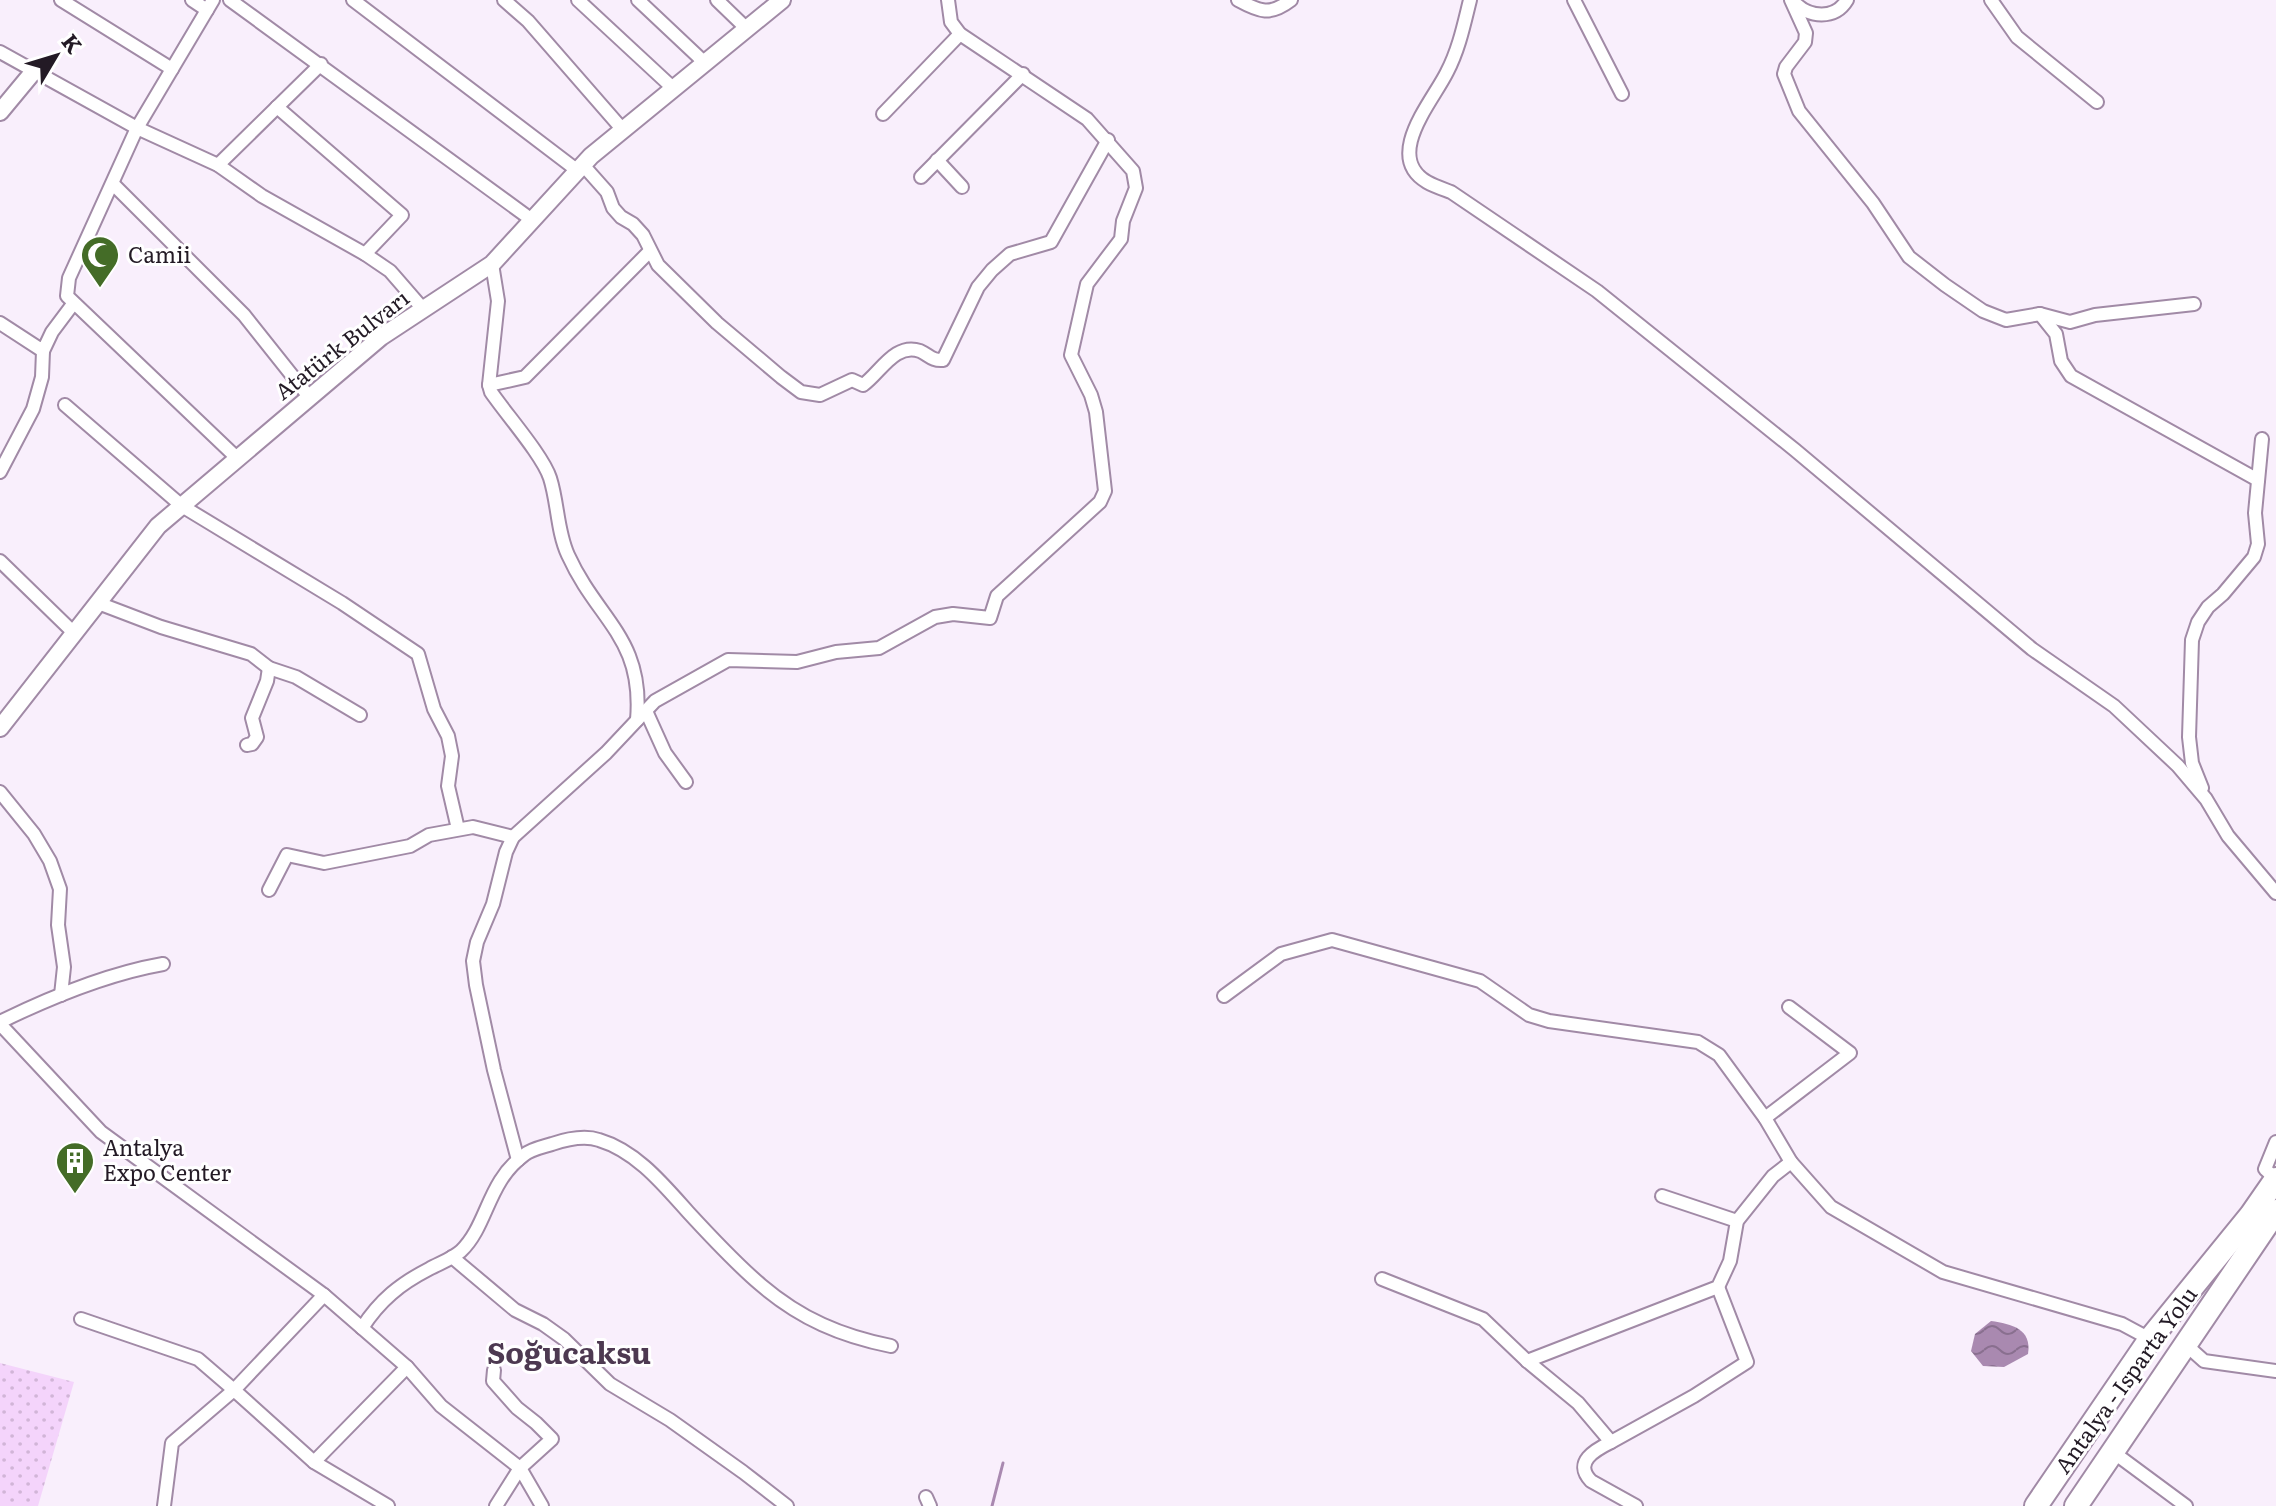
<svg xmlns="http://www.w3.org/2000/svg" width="2276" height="1506" viewBox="0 0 2276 1506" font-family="Literata,serif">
<defs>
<pattern id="grass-dots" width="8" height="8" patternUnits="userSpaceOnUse" patternTransform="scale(2)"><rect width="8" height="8" fill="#f4d4fb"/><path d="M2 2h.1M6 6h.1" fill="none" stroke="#d1b5d7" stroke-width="1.8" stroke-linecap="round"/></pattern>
<pattern id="water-waves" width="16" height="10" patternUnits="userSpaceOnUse" patternTransform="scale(2)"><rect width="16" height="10" fill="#a989b0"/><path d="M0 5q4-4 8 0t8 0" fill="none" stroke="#896f8f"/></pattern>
</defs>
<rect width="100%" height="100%" fill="#f9effc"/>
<polygon fill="url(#grass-dots)" points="0,1363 74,1382 38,1506 0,1506"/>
<path fill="url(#water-waves)" d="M1991,1321C2012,1324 2032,1329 2028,1354L2004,1367L1983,1366L1971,1351L1975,1334Z"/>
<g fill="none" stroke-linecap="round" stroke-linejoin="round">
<polyline stroke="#a989b0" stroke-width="3" points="992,1506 1003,1463"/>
<defs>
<g id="street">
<polyline points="61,0 172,69"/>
<polyline points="192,0 207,10"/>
<polyline points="213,0 137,128 69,278 67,296 238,459"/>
<polyline points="230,0 532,220"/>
<polyline points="353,0 578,171"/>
<polyline points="504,0 528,21 623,130"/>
<polyline points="578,0 674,89"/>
<polyline points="638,0 705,63"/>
<polyline points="717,0 747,29"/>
<path d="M1238,0C1260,12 1270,16 1291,0"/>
<path d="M1470,0C1464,24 1459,49 1447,72C1433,101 1383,156 1427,182C1434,186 1443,189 1451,192L1597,291L1795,450L2032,649L2114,706L2178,766L2206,799L2228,836L2276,893"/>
<polyline points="1574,0 1622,94"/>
<polyline points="1791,0 1806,33 1805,42 1786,67 1784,74 1799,111 1873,203 1909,257 1945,285 1983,311 2006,320 2040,314 2070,322 2095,315 2194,304"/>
<polyline points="1991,0 2017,37 2097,102"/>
<path d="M1794,2C1809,18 1835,20 1847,0"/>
<polyline points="0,52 137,128 218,165 262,196 365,254 390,271 423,309"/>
<polyline points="277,107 402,215 365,254"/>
<polyline points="883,114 960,34"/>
<polyline points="937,160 962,187"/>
<polyline points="218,165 321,64"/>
<path d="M583,165L607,192L613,208L621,217L633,224L643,235L658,265L717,323L781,377L801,392L820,395L852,380L863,385C880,373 895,342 920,351C929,355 932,361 943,360L978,287L992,270L1010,254L1051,242L1108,140"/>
<polyline points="921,177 1023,74"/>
<polyline points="113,184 244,315 310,398"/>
<path d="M492,264L498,301L489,385L491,392C506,414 543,456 550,478C558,503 557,531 568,555C598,621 644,638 637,720"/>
<polyline points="2040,314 2056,334 2061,361 2071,376 2258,480"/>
<polyline points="0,323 43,351 52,332 73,304"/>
<polyline points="489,385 525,377 650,251"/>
<polyline points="65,405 182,506 342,603 418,654 434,709 448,736 452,756 448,786 458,829"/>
<polyline points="0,472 33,409 42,377 43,351"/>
<polyline points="0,561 74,633"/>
<polyline points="98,603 161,627 251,654 269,668 296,677 360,715"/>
<polyline points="646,711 665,753 686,782"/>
<polyline points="247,745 252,744 257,737 252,718 267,681 269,668"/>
<polyline points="2202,788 2192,763 2189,737 2192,640 2198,622 2208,607 2223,594 2254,557 2258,544 2255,513 2262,439"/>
<polyline points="0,792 34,834 50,861 60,889 58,925 64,967 61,995"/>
<polyline points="269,890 287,855 324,863 410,846 429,835 473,827 513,837"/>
<polyline points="1224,996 1281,954 1332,940 1480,981 1529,1015 1549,1021 1698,1042 1719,1055 1765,1118 1791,1162 1831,1207 1943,1272 2122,1324 2150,1339"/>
<path d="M0,1022C51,997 106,974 163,964"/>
<polyline points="0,1024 101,1132 324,1295"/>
<polyline points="1765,1118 1850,1053 1789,1007"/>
<polyline points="518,1160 494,1070 476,985 473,961 477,942 493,904 506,852 513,837 606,753 655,701 728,660 797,662 836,652 879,648 935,617 953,614 990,618 997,596 1100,502 1105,491 1096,412 1091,395 1071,355 1087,284 1121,239 1123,221 1136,188 1133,171 1087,119 960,34 951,22 948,0"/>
<polyline points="2276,1179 2265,1169 2276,1142"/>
<polyline points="1662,1196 1737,1221"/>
<polyline points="452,1257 515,1310 543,1324 564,1339 610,1384 670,1420 743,1472 787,1506"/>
<polyline points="1382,1279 1483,1319 1527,1361 1578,1403 1611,1442 1694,1396 1747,1362 1718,1287"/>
<polyline points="81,1319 198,1359 234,1390 324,1295 407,1367 441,1406 520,1468 542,1506"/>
<path d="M362,1328C380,1300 400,1284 429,1269C440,1263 452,1259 461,1251C488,1225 487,1182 524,1155C531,1149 542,1147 552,1144C567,1139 584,1135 599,1140C636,1151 663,1184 688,1212C711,1237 735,1263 761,1285C801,1319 841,1336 891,1346"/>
<polyline points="2185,1344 2204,1361 2276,1371"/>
<polyline points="1527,1361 1718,1287 1730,1261 1737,1221 1773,1176 1791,1162"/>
<polyline points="494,1370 493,1381 517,1408 536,1423 552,1439 520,1468 496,1506"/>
<path d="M1611,1442C1595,1450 1573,1462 1591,1481L1636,1506"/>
<polyline points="2113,1452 2186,1506"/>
<polyline points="314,1462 407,1367"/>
<polyline points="926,1497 930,1506"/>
<polyline points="164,1506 172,1443 234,1390 314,1462 388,1506"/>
</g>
<g id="secondary">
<polyline points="0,112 34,71"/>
<polyline points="0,728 158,526 381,337 492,264 591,156 782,0"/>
</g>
<g id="highway">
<polyline points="2036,1506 2150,1339 2251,1215 2276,1179"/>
<polyline points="2076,1506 2276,1211"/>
</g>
</defs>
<use href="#street" stroke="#a18aa6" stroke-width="16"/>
<use href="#secondary" stroke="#a18aa6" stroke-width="20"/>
<use href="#highway" stroke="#a18aa6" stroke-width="26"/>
<use href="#street" stroke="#fff" stroke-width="12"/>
<use href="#secondary" stroke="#fff" stroke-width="16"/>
<use href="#highway" stroke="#fff" stroke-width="22"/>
</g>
<defs>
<symbol id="mosque-pin" viewBox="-11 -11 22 30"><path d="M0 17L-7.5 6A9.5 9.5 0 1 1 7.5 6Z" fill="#446c27" stroke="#fff"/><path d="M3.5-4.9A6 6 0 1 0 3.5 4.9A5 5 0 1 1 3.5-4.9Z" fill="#fff"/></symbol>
<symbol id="building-pin" viewBox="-11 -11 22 30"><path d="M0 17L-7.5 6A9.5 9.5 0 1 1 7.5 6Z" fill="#446c27" stroke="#fff"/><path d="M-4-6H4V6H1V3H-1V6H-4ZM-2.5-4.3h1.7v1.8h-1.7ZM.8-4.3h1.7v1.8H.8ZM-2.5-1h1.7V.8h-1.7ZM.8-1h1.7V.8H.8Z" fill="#fff"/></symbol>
</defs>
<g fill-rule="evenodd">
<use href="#mosque-pin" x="78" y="233" width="44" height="60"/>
<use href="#building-pin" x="53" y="1139" width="44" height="60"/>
</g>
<g text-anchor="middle" stroke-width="6" stroke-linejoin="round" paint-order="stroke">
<g font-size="22" fill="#231a25" stroke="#fff" text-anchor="start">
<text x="128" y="263">Camii</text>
<text x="103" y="1156">Antalya<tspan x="103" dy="25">Expo Center</tspan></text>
</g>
<g font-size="22" fill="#231a25" stroke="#fff">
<text transform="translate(342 345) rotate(-38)" y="8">Atatürk Bulvarı</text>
<text transform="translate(2126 1380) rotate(-54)" y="8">Antalya - Isparta Yolu</text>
</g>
<g font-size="30" font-weight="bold" fill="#4d3951" stroke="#fff">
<text x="569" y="1364">Soğucaksu</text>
</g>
</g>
<g transform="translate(56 56) rotate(52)" stroke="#ffffff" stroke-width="6" paint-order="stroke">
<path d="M0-6L14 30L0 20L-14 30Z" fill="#231a25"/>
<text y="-12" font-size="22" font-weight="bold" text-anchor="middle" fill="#231a25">K</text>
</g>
</svg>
